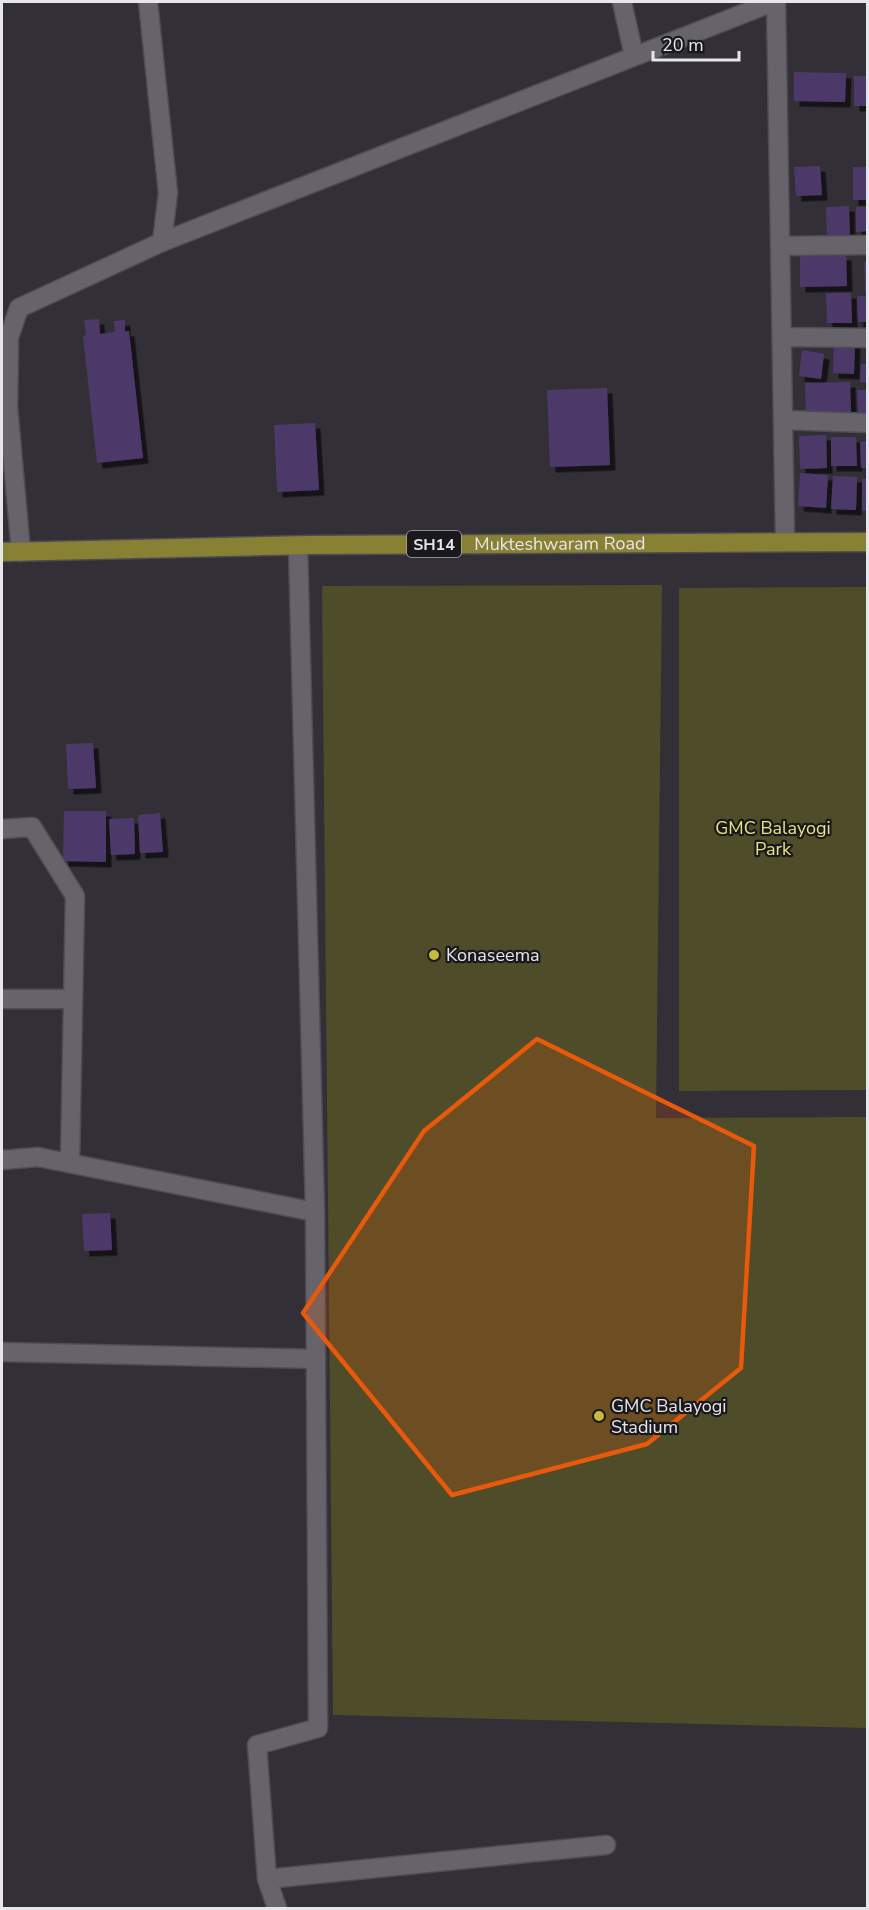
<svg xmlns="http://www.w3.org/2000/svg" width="869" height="1910" viewBox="0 0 869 1910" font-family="'Nunito Sans',sans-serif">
<defs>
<filter id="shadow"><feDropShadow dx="5.5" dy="5.5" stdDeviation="0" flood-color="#0009"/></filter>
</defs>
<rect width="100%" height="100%" fill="#322f36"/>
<g fill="#4f4c2a">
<polygon points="662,585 656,1118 867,1117 867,1728 333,1715 322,586"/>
<polygon points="867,587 867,1090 679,1091 679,588"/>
</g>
<g fill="#4e396b" filter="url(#shadow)">
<polygon points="794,72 846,73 845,102 794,101"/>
<rect x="854" y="76" width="14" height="30"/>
<polygon points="820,166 822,195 796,196 794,167"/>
<rect x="853" y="167" width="15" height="33"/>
<polygon points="849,206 850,241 827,241 826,207"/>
<polygon points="856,207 868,207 868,231 856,232"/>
<polygon points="846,255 847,286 800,287 800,256"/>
<polygon points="864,262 868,262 868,293 865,293"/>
<polygon points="826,293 851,293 852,323 827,323"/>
<polygon points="857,296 868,296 868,322 858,322"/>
<polygon points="99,319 100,334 115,332 114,321 125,320 125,331 129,331 143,458 97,463 83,336 86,335 84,320"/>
<polygon points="834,340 855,340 854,374 833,373"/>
<polygon points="802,350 824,354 821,379 799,376"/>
<polygon points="861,364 868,364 868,383 860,382"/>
<polygon points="850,382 851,412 806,414 805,383"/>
<polygon points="607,388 610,465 550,467 547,390"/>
<polygon points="857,390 868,390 868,415 858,415"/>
<polygon points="315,423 319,490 277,492 274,425"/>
<polygon points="826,435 827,468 800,469 799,436"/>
<polygon points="831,437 856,437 857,466 831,466"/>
<polygon points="868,441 868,468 861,468 860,442"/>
<polygon points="800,473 828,475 826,508 798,506"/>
<polygon points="833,476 857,477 856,510 831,509"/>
<rect x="862" y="479" width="6" height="32"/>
<polygon points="93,743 96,788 68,789 66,744"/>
<polygon points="64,811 106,811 106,862 63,861"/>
<polygon points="160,813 163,852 140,853 138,815"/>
<polygon points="134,818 135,854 111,855 109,819"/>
<polygon points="110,1213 112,1250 84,1251 82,1214"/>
</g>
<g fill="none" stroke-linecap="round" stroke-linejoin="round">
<defs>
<g id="minor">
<polyline points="622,2 634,56"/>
<polyline points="776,2 785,541"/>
<polyline points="162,242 773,2"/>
<polyline points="780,246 868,245"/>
<polyline points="782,337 868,338"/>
<polyline points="783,420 868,423"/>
<polyline points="21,552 8,407 9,337 19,308 162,242 168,193 148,2"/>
<polyline points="2,829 32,827 75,896 70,1163"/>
<polyline points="2,999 73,999"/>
<polyline points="2,1160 38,1157 315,1212"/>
<polyline points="2,1352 316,1359"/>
<polyline points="267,1879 606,1845"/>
<polyline points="277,1908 267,1879 257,1745 318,1728 315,1212 298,546"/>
</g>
<g id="major">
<path id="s1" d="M2,552L310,545L868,542"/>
</g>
</defs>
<use href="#minor" stroke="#4f4d53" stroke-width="21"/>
<use href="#major" stroke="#4f4d53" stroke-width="21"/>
<use href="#minor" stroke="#66636b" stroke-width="18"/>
<use href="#major" stroke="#888133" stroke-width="18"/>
</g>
<path fill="#e8590c" fill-opacity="0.2" stroke="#e8590c" stroke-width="4.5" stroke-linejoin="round" d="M537,1039L754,1146L741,1368L647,1444L452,1495L303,1313L424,1131Z"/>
<g fill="#c6bb3c" stroke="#19181b" stroke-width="2">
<circle cx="434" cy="955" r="6"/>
<circle cx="599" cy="1416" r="6"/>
</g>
<g text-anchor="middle" stroke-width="4.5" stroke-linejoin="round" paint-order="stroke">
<rect fill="#19181b" stroke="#a9a8ac" stroke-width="1.5" x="407" y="531" width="54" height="26" rx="4.5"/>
<g font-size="16" font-weight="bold" fill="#e7e6ea">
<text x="434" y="550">SH14</text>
</g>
<g font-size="18" fill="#e7e6ea" stroke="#19181b">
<text dy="6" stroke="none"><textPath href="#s1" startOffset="558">Mukteshwaram Road</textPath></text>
</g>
<g font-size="18" fill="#eae285" stroke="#19181b">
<text x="773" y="834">GMC Balayogi<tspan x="773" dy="21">Park</tspan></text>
</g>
<g font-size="18" fill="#e7e6ea" stroke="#19181b" text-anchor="start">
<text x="446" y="961">Konaseema</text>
<text x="611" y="1412">GMC Balayogi<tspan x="611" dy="21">Stadium</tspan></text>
</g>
</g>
<rect width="869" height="1910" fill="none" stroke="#e7e6ea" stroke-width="6"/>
<path d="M653 51v9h86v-9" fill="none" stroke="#e7e6ea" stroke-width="3"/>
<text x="662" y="51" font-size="18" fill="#e7e6ea" stroke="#19181b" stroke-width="4.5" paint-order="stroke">20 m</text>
</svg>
